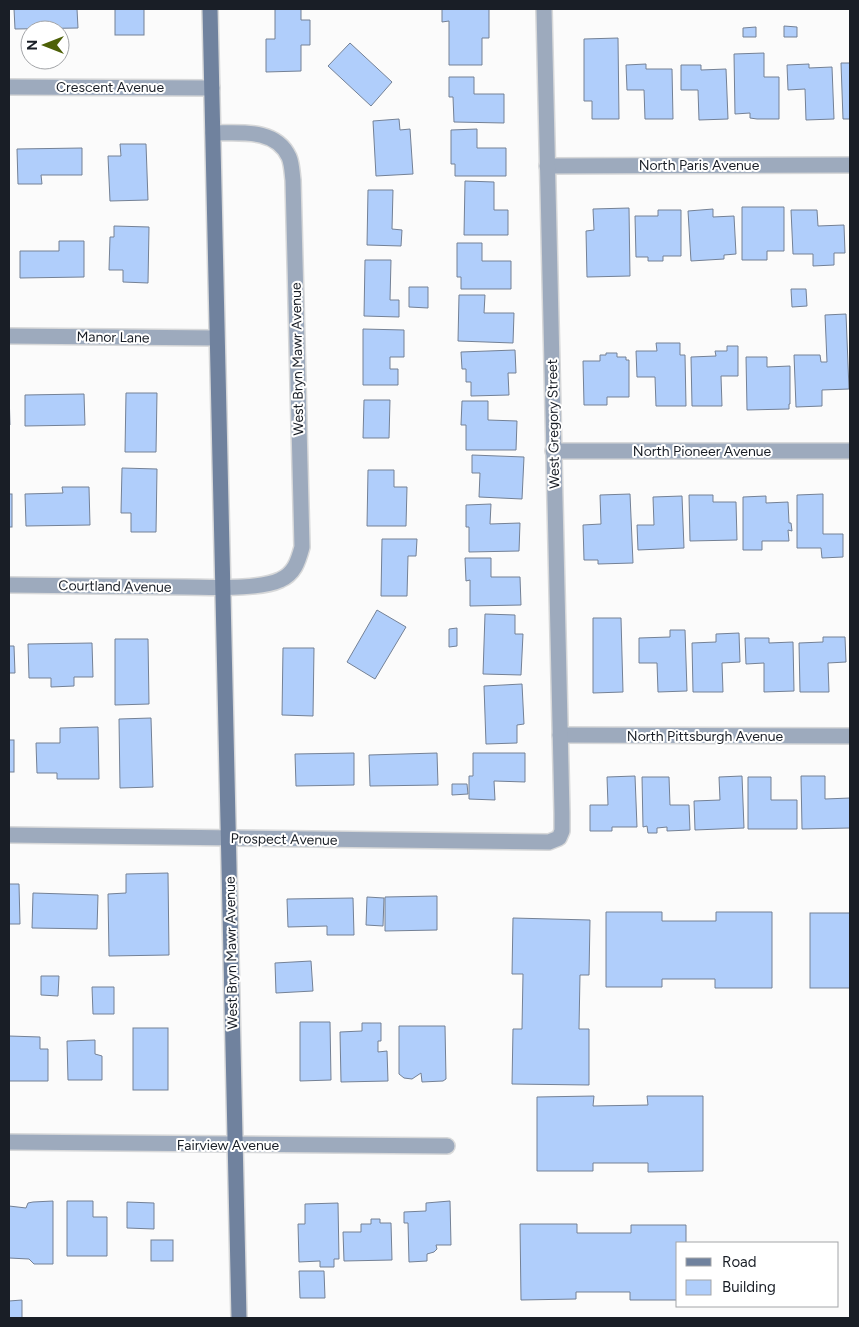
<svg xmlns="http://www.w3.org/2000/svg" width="859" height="1327" viewBox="0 0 859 1327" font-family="Figtree,sans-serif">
<rect width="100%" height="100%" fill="#fbfbfb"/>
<g fill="#b0cefb" stroke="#748195">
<polygon points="14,9 77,9 78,28 15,29"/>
<rect x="115" y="9" width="29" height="26"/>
<polygon points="275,9 301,9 301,20 310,20 310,45 301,45 301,71 266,72 266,39 275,39"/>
<polygon points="442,9 489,9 489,38 482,38 482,65 449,65 449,21 442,22"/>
<polygon points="784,26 797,27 797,37 784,37"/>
<polygon points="756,27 756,37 743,37 743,28"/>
<polygon points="618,38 619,119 592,119 592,101 584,101 584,39"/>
<polygon points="350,43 392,82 371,106 328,66"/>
<polygon points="764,53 764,77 779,77 779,119 757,119 750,118 750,113 735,114 734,54"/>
<polygon points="841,63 850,63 850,119 843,119"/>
<polygon points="646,64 646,69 672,69 673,119 645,119 644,90 627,90 626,65"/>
<polygon points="809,64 809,68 832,67 834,119 806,120 805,89 788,90 787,65"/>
<polygon points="681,65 701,65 701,70 726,69 728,119 699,120 698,90 681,90"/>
<polygon points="449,77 474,77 474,94 504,94 504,123 454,122 453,97 449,97"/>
<polygon points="399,119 400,130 410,129 413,174 376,176 373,121"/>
<polygon points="477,129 477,148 506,148 506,176 455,176 455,164 451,164 451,130"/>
<polygon points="120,144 146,144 148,200 110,201 108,156 121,156"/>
<polygon points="82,148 82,175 41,175 42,184 18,184 17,149"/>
<polygon points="465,181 494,182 494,210 508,210 508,235 464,235"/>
<polygon points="368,190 393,190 392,229 402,230 401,246 367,245"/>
<polygon points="742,207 784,207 784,251 767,251 767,260 742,260"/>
<polygon points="629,208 630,276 587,277 586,231 594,230 593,209"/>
<polygon points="713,209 713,217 734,216 736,254 724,255 724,259 691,261 688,211"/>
<polygon points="658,210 681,210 681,256 663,256 663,261 648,261 648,257 636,257 635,216 658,216"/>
<polygon points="791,210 817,210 818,226 844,225 845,253 834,253 834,265 813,266 813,254 793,254"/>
<polygon points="114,226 149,227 148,283 123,282 123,270 109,270 110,237 114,237"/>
<polygon points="59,241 84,241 84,277 20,278 20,251 59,251"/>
<polygon points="457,243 482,243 482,261 511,261 511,289 461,289 461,277 457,277"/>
<polygon points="365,260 391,260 390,300 399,300 399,317 364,316"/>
<polygon points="409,287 428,287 428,308 409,307"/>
<polygon points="791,289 806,289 807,306 792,307"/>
<polygon points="459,295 485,295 484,313 514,313 513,343 458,341"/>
<polygon points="846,314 849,389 822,390 822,406 796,407 794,355 820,355 821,362 827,362 825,315"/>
<polygon points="363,329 404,330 404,357 390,357 390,369 398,369 398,385 363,385"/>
<polygon points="656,343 680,343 680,355 685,355 686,406 656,406 655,377 637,377 636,351 657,351"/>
<polygon points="727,346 738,346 738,376 721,376 722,406 692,406 691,357 716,356 715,351 727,351"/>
<polygon points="515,350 516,373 508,373 509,395 471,396 471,382 466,382 466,369 462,369 461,352"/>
<polygon points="606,353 617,353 617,357 626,357 626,360 629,360 629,397 607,397 607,405 584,405 583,361 600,361 600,355 606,355"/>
<polygon points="746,357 767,357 767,367 790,366 790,404 789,404 789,409 747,410"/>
<polygon points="9,392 10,425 9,425"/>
<polygon points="126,393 157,393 156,452 125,452"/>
<polygon points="84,394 85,425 25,426 25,395"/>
<polygon points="364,400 390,400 389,438 363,438"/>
<polygon points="462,401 488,401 488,420 517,421 516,450 466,450 466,425 461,425"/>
<polygon points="472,455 524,457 522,499 479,497 480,473 472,473"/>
<polygon points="122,468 157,469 156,532 131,532 131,513 121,513"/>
<polygon points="368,470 394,470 394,487 407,487 406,526 367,526"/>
<polygon points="62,487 89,487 90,525 26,526 25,494 63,493"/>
<rect x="9" y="494" width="3" height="33"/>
<polygon points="630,494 633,563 598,564 598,560 584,560 583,525 601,524 600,495"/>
<polygon points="823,494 823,534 843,534 843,557 822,558 821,548 797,548 797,495"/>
<polygon points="689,495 713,495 713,502 736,502 737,540 690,541"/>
<polygon points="682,496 684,548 638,550 637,525 654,525 653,497"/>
<polygon points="766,496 766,503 788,502 789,523 791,523 792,531 788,530 789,541 762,541 762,550 743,550 743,497"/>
<polygon points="491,504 490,524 520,523 519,551 469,552 469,527 466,527 466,505"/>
<polygon points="382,539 417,539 416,556 408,556 407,596 381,596"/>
<polygon points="465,558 491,558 491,577 520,577 521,605 470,606 470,580 466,581"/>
<polygon points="377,610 406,627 375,679 347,662"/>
<polygon points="485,614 515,615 515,634 523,634 521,675 483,674"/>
<polygon points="593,618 621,618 623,692 593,693"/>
<polygon points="457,628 457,646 449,647 449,629"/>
<polygon points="670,630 685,630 687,691 658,692 657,663 639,663 639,638 670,637"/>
<polygon points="739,633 740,662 722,663 723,692 693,692 692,643 716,642 716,634"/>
<polygon points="823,637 845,637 846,662 828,663 829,692 800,692 799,643 823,642"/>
<polygon points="745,638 769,638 769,643 793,642 794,691 764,692 764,663 746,664"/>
<polygon points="115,639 148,639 149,704 115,705"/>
<polygon points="92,643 93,677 74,677 74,686 51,687 51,678 29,678 28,644"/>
<polygon points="9,646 14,646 15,673 9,673"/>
<polygon points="283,648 314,648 313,716 282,715"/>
<polygon points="522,684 524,724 517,725 517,743 486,744 484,686"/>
<polygon points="151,718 153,787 120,788 119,719"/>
<polygon points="98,727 99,779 57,779 57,773 37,773 36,743 60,743 60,728"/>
<rect x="9" y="740" width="5" height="32"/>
<polygon points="354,753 354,785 296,786 295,754"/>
<polygon points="437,753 438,785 370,786 369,755"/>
<polygon points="473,753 525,753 525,782 494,781 495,800 469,799 469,776 473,776"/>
<polygon points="635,776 637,827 612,827 612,831 590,831 590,805 608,805 607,777"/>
<polygon points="742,776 744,828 695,830 694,801 720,800 719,777"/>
<polygon points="801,776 825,776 825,799 850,798 850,828 802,829"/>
<polygon points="642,777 669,777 670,805 689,805 690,830 667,831 667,827 657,828 657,833 648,833 647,826 643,827"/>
<polygon points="748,777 771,777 771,800 797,800 797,829 748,829"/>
<polygon points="452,784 467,784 468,794 452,795"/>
<polygon points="168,873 169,955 109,956 108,894 126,893 126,874"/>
<polygon points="9,884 19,884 20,924 9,924"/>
<polygon points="33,893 98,895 97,929 32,928"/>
<polygon points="437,896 437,930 385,931 385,897"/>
<polygon points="367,897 384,898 383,926 366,925"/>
<polygon points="353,898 354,935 327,935 327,926 288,927 287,899"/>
<polygon points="606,912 662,912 662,921 716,921 716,912 772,912 772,988 715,988 715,979 662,979 662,987 606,987"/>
<rect x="810" y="913" width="40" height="75"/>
<polygon points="513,918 590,920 589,975 580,975 579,1029 589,1029 589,1085 512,1084 513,1029 522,1029 523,974 512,974"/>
<polygon points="311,961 313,991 276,993 275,963"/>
<polygon points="41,976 59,976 58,996 41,995"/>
<polygon points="92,987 114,987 114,1014 93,1014"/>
<polygon points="300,1022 330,1022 331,1080 300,1081"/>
<polygon points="362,1023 381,1023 381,1041 378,1041 378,1052 387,1051 388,1081 341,1082 340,1032 362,1031"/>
<polygon points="399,1026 445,1026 446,1079 443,1081 422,1082 421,1073 412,1079 404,1078 399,1074"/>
<rect x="133" y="1028" width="35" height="62"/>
<polygon points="9,1036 40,1037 40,1049 48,1049 48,1081 9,1081"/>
<polygon points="95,1040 95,1054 102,1056 102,1080 68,1080 67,1041"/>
<polygon points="594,1096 593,1106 648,1105 647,1096 703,1096 703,1171 648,1172 648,1163 593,1163 593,1171 537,1171 537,1097"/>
<polygon points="53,1201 53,1264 34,1264 29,1259 9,1258 9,1206 26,1208 28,1203 33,1202"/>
<polygon points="67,1201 93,1201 93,1217 107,1217 107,1256 67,1256"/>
<polygon points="450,1201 451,1245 436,1245 437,1249 434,1252 427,1254 427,1261 409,1262 408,1223 404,1223 404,1212 426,1211 426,1203"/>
<polygon points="127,1202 154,1203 154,1229 127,1228"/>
<polygon points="338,1203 339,1259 334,1259 334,1267 320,1267 320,1261 299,1262 298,1224 305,1224 305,1204"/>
<polygon points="371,1219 380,1219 380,1223 391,1223 392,1260 344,1261 343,1232 361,1232 361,1224 371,1224"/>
<polygon points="520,1224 577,1224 577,1233 631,1233 631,1225 686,1225 686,1243 678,1243 678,1300 630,1300 630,1292 576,1292 576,1299 521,1300"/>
<rect x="151" y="1240" width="22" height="21"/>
<polygon points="299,1271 324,1271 325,1298 300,1298"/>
<polygon points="22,1300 22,1318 9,1318 9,1301"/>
</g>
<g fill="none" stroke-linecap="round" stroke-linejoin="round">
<defs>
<g id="street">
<polyline points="9,87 212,88"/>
<polyline points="547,166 850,165"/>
<polyline points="9,336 216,338"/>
<polyline points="553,451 850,451"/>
<path d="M9,585C67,586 126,586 185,587C209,587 259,590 280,580C294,574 298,562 302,547L293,180C292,173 292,164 289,157C276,128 240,133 213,133"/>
<polyline points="560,735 850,736"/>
<polyline points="9,835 549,842 559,838 562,831 562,813 544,9"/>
<polyline points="9,1142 447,1146"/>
</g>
<polyline id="secondary" points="210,9 239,1318"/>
</defs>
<use href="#street" stroke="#d7d8d9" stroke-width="18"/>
<use href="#secondary" stroke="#d7d8d9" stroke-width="18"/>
<use href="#street" stroke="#9daabd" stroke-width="15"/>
<use href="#secondary" stroke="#70829e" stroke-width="15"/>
</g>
<g text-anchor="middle" stroke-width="4" stroke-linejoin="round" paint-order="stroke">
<g font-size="14" fill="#191e26" stroke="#fff">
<text x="110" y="92">Crescent Avenue</text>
<text x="699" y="170">North Paris Avenue</text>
<text transform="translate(113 337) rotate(1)" y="5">Manor Lane</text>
<text transform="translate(297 359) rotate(-91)" y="5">West Bryn Mawr Avenue</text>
<text transform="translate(553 424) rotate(-91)" y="5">West Gregory Street</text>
<text x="702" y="456">North Pioneer Avenue</text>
<text transform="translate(115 586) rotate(1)" y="5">Courtland Avenue</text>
<text x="705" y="741">North Pittsburgh Avenue</text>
<text transform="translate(284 839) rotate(1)" y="5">Prospect Avenue</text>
<text transform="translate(231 953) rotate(-91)" y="5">West Bryn Mawr Avenue</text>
<text x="228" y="1150">Fairview Avenue</text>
</g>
</g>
<rect width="859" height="1327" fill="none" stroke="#191e26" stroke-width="20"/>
<rect x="676" y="1242" width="162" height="65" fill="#ffffff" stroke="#a3a5a8"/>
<rect x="686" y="1258" width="25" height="8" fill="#70829e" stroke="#a3a5a8"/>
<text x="722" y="1267" font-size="15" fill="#191e26">Road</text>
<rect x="686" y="1280" width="25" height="15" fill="#b0cefb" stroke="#a3a5a8"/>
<text x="722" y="1292" font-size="15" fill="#191e26">Building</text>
<g transform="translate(45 45) rotate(270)"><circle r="24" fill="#ffffff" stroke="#a3a5a8"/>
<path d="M0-4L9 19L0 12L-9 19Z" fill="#4d6007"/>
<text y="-8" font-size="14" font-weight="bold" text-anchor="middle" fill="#191e26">N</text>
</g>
</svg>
